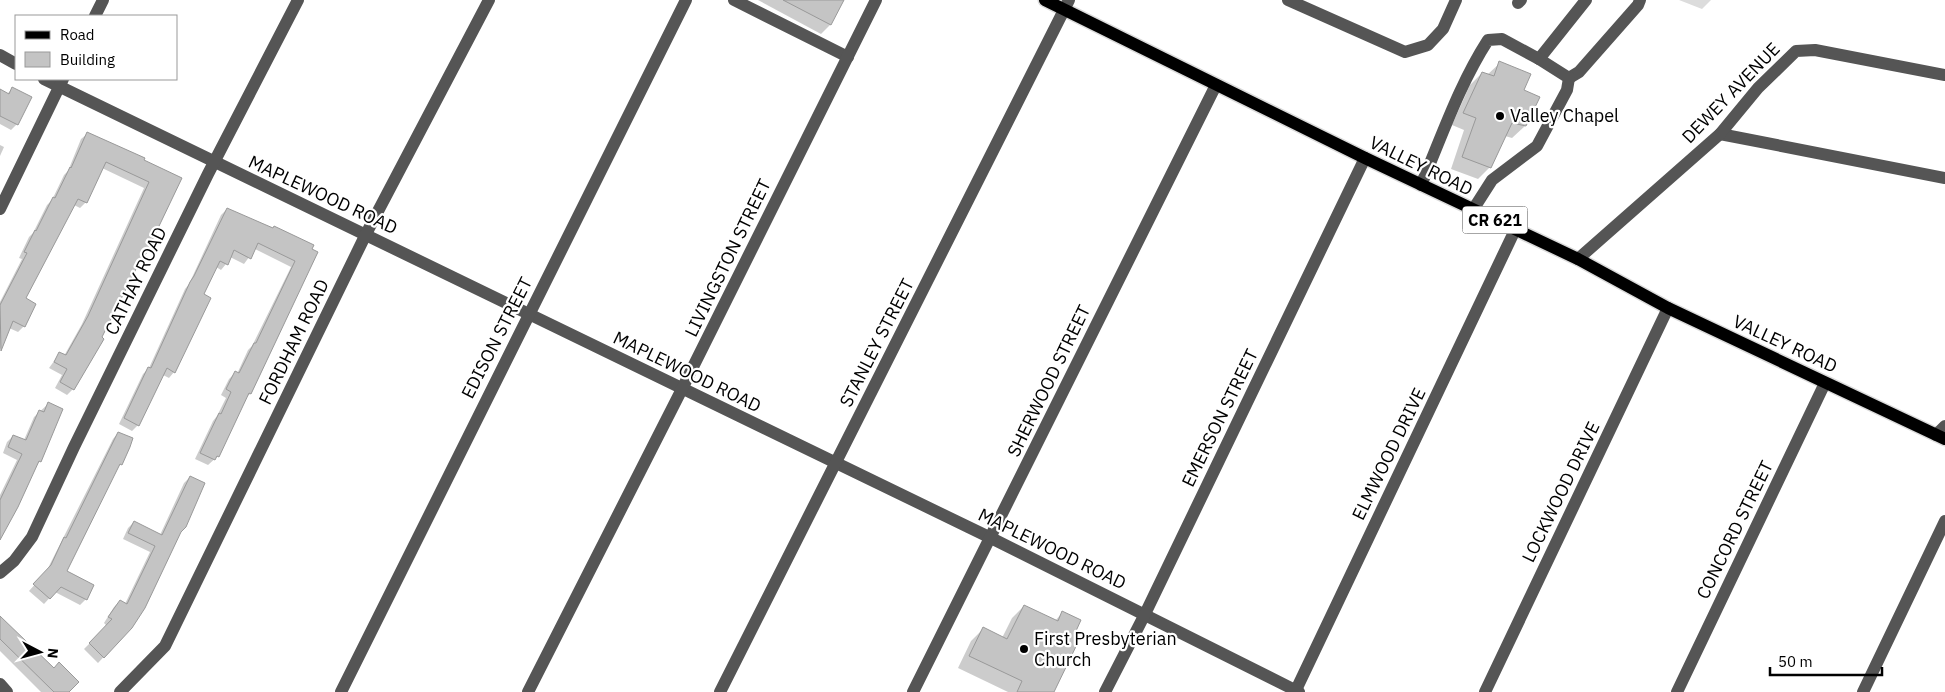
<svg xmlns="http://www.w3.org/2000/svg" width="1945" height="692" viewBox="0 0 1945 692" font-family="'IBM Plex Sans',sans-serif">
<rect width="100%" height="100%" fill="#fff"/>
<polygon fill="#dcdcdc" points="1679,0 1711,0 1702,9"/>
<g fill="#0003">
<polygon points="758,0 843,0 830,25 821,34"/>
<polygon points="1500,63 1522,91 1538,98 1525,126 1512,138 1505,136 1490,167 1478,179 1451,169 1464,130 1452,125 1470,85 1482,73 1487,75"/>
<polygon points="12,89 17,124 11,130 0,124 0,91 7,94"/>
<polygon points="87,134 180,178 138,267 132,273 73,389 67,395 55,388 62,375 49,368 60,353 64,356 82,324 144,188 102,168 86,202 80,208 74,205 24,299 35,304 24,326 18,332 9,328 0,350 0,302 22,259 19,258 29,237 33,233 47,205 52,200 64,175 68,171 81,139"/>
<polygon points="0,145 4,147 0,156"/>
<polygon points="227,209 312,246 250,394 245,398 218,456 208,465 195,459 213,421 217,416 226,398 221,395 229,379 235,373 237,374 248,350 252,346 291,267 255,249 244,264 230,257 226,264 221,270 216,267 202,295 174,372 169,378 163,375 138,425 132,431 119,424 143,374 149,368 185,289 189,284 221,215"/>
<polygon points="48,404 40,461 36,466 0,537 0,495 17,460 3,453 7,442 13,436 24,440 34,417"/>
<polygon points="118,433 121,464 117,468 66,571 93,585 86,599 80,605 55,592 44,604 29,591 46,572 113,439"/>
<polygon points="190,477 180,531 131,628 98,663 84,649 107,626 104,623 114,607 120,601 125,604 150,552 123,539 128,528 134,522 160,535 184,483"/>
<polygon points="1024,606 1055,621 1062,613 1052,692 1008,692 958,668 971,641 983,629 1002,638 1012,618"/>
<polygon points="0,618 68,692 41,692 0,651"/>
</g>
<g fill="#c4c4c4" stroke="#999">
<polygon points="783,0 844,0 831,25"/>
<polygon points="1499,61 1531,74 1524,90 1540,97 1526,126 1512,123 1491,168 1462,157 1476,118 1463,113 1482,72 1494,76"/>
<polygon points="12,87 32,97 18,125 0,116 0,89 9,94"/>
<polygon points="87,132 145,158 144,160 182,178 139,268 137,267 102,337 104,339 74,390 60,382 67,369 54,362 59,352 66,355 88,316 149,182 106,162 87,203 78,199 26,298 36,304 25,327 13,321 1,351 0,305 27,253 24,252 35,230 36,231 53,197 55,198 70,167 71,168"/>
<polygon points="227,208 266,225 273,228 274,226 314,245 312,249 318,252 251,394 249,393 219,457 217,456 215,460 200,453 219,413 221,414 231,392 226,389 235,371 239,373 254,343 256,343 295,261 258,243 251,259 234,250 228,265 220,261 204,294 211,298 175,373 167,368 139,426 124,418 148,367 151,368 190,282 194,276"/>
<polygon points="48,402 63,409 41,462 39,461 18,507 0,540 0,500 22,454 8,447 13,435 26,440 39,410 44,412"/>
<polygon points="118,432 133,438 130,447 122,465 120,464 67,571 94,585 87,600 61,587 50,599 33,584 51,565 64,537 66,538"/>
<polygon points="190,476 205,483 186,527 181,532 145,608 132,628 104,658 89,643 112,619 108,617 120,600 127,604 155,546 128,533 134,521 162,535"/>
<polygon points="1024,605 1058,621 1062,611 1081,620 1076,631 1082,634 1054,692 1017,692 1022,681 969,656 983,627 1007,639"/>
<polygon points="0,616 54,668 59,662 79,682 69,692 54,692 0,639"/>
</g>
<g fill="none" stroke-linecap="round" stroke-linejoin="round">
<defs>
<polyline id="major" points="1045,0 1365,158 1578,259 1668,308 1945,439"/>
</defs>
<use href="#major" stroke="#dbdbdb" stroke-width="15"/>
<g stroke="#555" stroke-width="12">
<polyline points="734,0 848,57"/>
<polyline points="1288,0 1405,52 1428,45 1443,29 1456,0"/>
<polyline points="1518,3 1521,0"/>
<polyline points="95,16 103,0"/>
<polyline points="0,55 16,64"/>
<polyline points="1539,59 1586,0"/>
<polyline points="1569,78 1579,72 1638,5 1640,0"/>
<polyline points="44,79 991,538 1299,692"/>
<polyline points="1720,134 1945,178"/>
<path d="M1421,185C1442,136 1459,85 1488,40L1502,39L1539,59L1569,78L1567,90L1537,146L1492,180L1476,205L1474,210"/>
<polyline points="0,209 63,79"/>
<polyline points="1578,259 1720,134 1758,88 1796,51 1815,50 1945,75"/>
<polyline points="1936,435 1945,426"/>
<polyline points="0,573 14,561 32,537 74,447 208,174 298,0"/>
<polyline points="0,684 7,692"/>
<polyline points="120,692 165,646 366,234 489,0"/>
<polyline points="341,692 686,0"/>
<polyline points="528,692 682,389 876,0"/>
<polyline points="720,692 1069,0"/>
<polyline points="913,692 1216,85"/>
<polyline points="1105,692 1145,614 1365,158"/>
<polyline points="1295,692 1515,230"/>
<polyline points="1485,692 1668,308"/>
<polyline points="1677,692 1825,383"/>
<polyline points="1863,692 1945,521"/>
</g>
<use href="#major" stroke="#000" stroke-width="12"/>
</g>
<g fill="#000" stroke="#fff" stroke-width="2">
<circle cx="1500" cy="116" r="5"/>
<circle cx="1024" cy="649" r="5"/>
</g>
<g text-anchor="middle" stroke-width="4.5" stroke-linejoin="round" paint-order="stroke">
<rect fill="#fff" stroke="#4c4c4c" stroke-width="1" x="1462.5" y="206.5" width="65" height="27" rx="4"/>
<g font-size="16" font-weight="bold" fill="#000">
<text x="1495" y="226">CR 621</text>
</g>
<g font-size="18" fill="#000" stroke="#fff">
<text transform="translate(1731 93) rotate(-46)" y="6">DEWEY AVENUE</text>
<text transform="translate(1421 166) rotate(26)" y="6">VALLEY ROAD</text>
<text transform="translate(323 195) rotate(25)" y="6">MAPLEWOOD ROAD</text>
<text transform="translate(728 258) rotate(-64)" y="6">LIVINGSTON STREET</text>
<text transform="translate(136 281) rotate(-64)" y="6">CATHAY ROAD</text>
<text transform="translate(497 338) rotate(-63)" y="6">EDISON STREET</text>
<text transform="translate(294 342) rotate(-64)" y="6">FORDHAM ROAD</text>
<text transform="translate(877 343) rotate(-63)" y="6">STANLEY STREET</text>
<text transform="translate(1785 344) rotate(25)" y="6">VALLEY ROAD</text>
<text transform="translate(687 372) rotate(26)" y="6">MAPLEWOOD ROAD</text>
<text transform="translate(1049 381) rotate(-64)" y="6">SHERWOOD STREET</text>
<text transform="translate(1220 418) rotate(-64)" y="6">EMERSON STREET</text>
<text transform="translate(1389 454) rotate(-64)" y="6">ELMWOOD DRIVE</text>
<text transform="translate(1561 492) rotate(-64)" y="6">LOCKWOOD DRIVE</text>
<text transform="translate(1735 530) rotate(-64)" y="6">CONCORD STREET</text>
<text transform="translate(1052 549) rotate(26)" y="6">MAPLEWOOD ROAD</text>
</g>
<g font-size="18" fill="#000" stroke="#fff" text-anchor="start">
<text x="1510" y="122">Valley Chapel</text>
<text x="1034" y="645">First Presbyterian<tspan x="1034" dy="21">Church</tspan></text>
</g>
</g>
<rect x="15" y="15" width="162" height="65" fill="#ffffff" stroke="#999999"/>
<rect x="25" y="31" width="25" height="8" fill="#000000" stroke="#999999"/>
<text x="60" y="40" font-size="15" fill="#000000">Road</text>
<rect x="25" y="52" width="25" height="15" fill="#c4c4c4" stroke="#999999"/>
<text x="60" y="65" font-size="15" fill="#000000">Building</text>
<g transform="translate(40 652) rotate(96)" stroke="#ffffff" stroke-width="4" paint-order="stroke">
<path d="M0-4L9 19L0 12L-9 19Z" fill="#000000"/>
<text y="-8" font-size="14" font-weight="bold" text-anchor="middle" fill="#000000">N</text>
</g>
<path d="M1770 667v8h112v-8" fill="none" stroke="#000000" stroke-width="2.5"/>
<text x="1778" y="667" font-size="15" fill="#000000" stroke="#ffffff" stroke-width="4" paint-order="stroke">50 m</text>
</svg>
